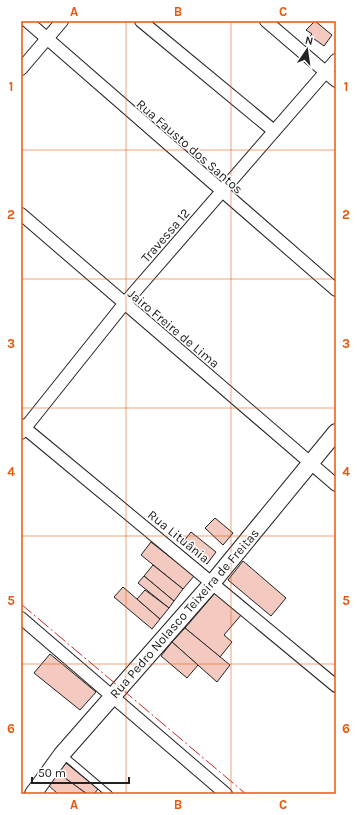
<svg xmlns="http://www.w3.org/2000/svg" width="357" height="815" viewBox="0 0 357 815" font-family="Karla,sans-serif">
<rect width="100%" height="100%" fill="#fff"/>
<g fill="#f3c9c0" stroke="#222">
<polygon points="315,21 332,35 324,46 310,36 312,34 306,30"/>
<polygon points="215,518 233,533 223,545 205,528"/>
<polygon points="191,532 216,552 207,564 183,542"/>
<polygon points="151,542 194,576 183,589 141,555"/>
<polygon points="243,561 286,598 271,616 228,580"/>
<polygon points="153,565 183,589 174,601 144,576"/>
<polygon points="144,576 174,601 169,608 138,583"/>
<polygon points="123,587 160,619 152,629 114,597"/>
<polygon points="145,590 169,608 160,619 137,599"/>
<polygon points="215,593 242,614 224,635 232,642 220,657 185,628"/>
<polygon points="185,628 230,665 217,682 172,642"/>
<polygon points="172,642 198,665 187,678 161,656"/>
<polygon points="50,654 96,692 80,710 34,673"/>
<polygon points="66,763 98,789 94,794 87,794 58,773"/>
<polygon points="58,773 87,794 58,794 48,785"/>
</g>
<g fill="none" stroke-linecap="round" stroke-linejoin="round">
<defs>
<polyline id="lane" points="63,755 109,794"/>
<g id="street">
<polyline points="27,21 336,290"/>
<polyline points="141,21 274,131"/>
<polyline points="266,21 336,81"/>
<polyline points="21,69 62,21"/>
<polyline points="21,214 336,485"/>
<polyline points="21,425 336,686"/>
<polyline points="21,433 124,304 336,60"/>
<polyline points="21,618 226,794"/>
</g>
<polyline id="secondary" points="33,794 62,754 213,582 336,432"/>
</defs>
<use href="#lane" stroke="#222" stroke-width="8"/>
<use href="#street" stroke="#222" stroke-width="14"/>
<use href="#secondary" stroke="#222" stroke-width="18"/>
<use href="#lane" stroke="#fff" stroke-width="6"/>
<use href="#street" stroke="#fff" stroke-width="12"/>
<use href="#secondary" stroke="#fff" stroke-width="16"/>
<polyline stroke="#c62828" stroke-width="1" stroke-dasharray="14 3 2 3" stroke-linecap="butt" points="21,604 246,794"/>
</g>
<path fill="none" stroke="#e8590c" stroke-width="1" stroke-opacity="0.55" d="M126,21V794M231,21V794M21,150H336M21,279H336M21,408H336M21,536H336M21,664H336"/>
<g text-anchor="middle" stroke-width="3" stroke-linejoin="round" paint-order="stroke">
<g font-size="13" fill="#222" stroke="#fff">
<text transform="translate(190 146) rotate(41)" y="5">Rua Fausto dos Santos</text>
<text transform="translate(165 235) rotate(-49)" y="5">Travessa 12</text>
<text transform="translate(174 328) rotate(40)" y="5">Jairo Freire de Lima</text>
<text transform="translate(179 536) rotate(39)" y="5">Rua Lituânia</text>
<text transform="translate(184 613) rotate(-49)" y="5">Rua Pedro Nolasco Teixeira de Freitas</text>
</g>
</g>
<rect width="357" height="815" fill="none" stroke="#ffffff" stroke-width="44"/>
<g transform="translate(307 50) rotate(13)" stroke="#ffffff" stroke-width="3" paint-order="stroke">
<path d="M0-3L7 15L0 10L-7 15Z" fill="#222222"/>
<text y="-6" font-size="11" font-weight="bold" text-anchor="middle" fill="#222222">N</text>
</g>
<path d="M32 777v6h97v-6" fill="none" stroke="#222222" stroke-width="2"/>
<text x="38" y="777" font-size="12" fill="#222222" stroke="#ffffff" stroke-width="3" paint-order="stroke">50 m</text>
<rect x="22" y="22" width="313" height="771" fill="none" stroke="#e8590c" stroke-width="1.5"/>
<g font-size="13" text-anchor="middle" font-weight="bold" fill="#e8590c">
<text x="74" y="16">A</text>
<text x="178" y="16">B</text>
<text x="283" y="16">C</text>
<text x="11" y="91">1</text>
<text x="346" y="91">1</text>
<text x="11" y="219">2</text>
<text x="346" y="219">2</text>
<text x="11" y="348">3</text>
<text x="346" y="348">3</text>
<text x="11" y="476">4</text>
<text x="346" y="476">4</text>
<text x="11" y="605">5</text>
<text x="346" y="605">5</text>
<text x="11" y="733">6</text>
<text x="346" y="733">6</text>
<text x="74" y="809">A</text>
<text x="178" y="809">B</text>
<text x="283" y="809">C</text>
</g>
</svg>
